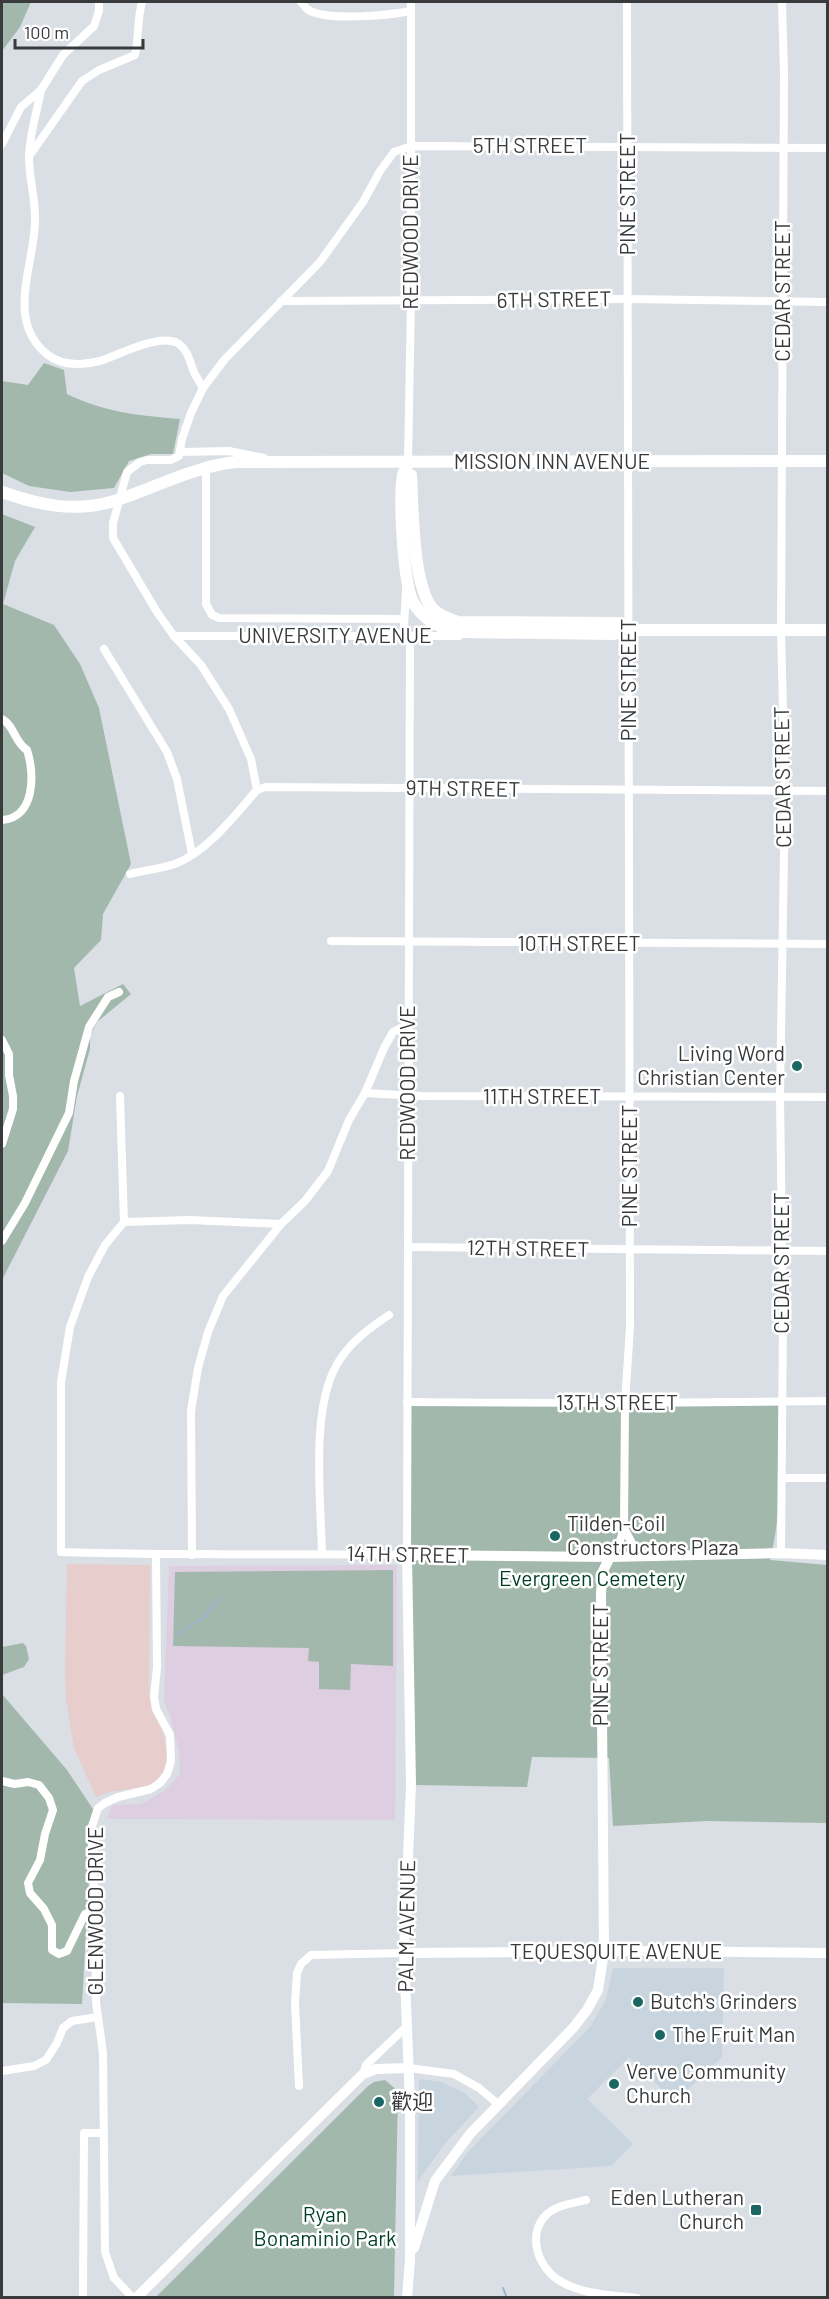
<svg xmlns="http://www.w3.org/2000/svg" width="829" height="2299" viewBox="0 0 829 2299" font-family="Barlow,'Noto Sans SC',sans-serif">
<rect width="100%" height="100%" fill="#d9dfe4"/>
<g fill="#c8d4de">
<polygon points="613,1968 724,1968 722,2057 675,2102 629,2057 587,2099 633,2144 611,2166 451,2176 467,2153 590,2027 606,2000"/>
<polygon points="419,2079 441,2082 465,2093 479,2107 447,2141 418,2181"/>
</g>
<polygon fill="#decee1" points="397,1565 395,1820 107,1819 112,1805 141,1804 164,1791 180,1774 179,1751 170,1716 164,1701 169,1566"/>
<polygon fill="#e8cdcd" points="67,1564 150,1565 149,1693 152,1711 162,1729 167,1753 166,1766 161,1776 148,1786 109,1792 96,1797 74,1748 66,1700 65,1671"/>
<g fill="#a3b8ac">
<polygon points="2,2 31,2 20,27 2,51"/>
<path d="M44,363L64,370L67,394C103,412 141,416 180,419L173,454H151L129,461L114,488L70,492L29,486L2,473V381L28,385Z"/>
<polygon points="2,514 35,527 15,561 3,604 54,625 80,664 99,708 131,864 103,914 101,940 74,968 80,1006 123,984 131,994 97,1022 90,1036 90,1049 77,1096 68,1151 2,1280"/>
<path d="M407,1398L781,1400C780,1454 783,1508 770,1560L827,1565V1823L708,1821L613,1826L609,1758L532,1757L527,1787L415,1785Z"/>
<polygon points="393,1570 393,1666 351,1664 350,1690 319,1689 319,1662 308,1661 309,1648 173,1646 175,1572"/>
<polygon points="23,1643 26,1646 29,1659 24,1667 2,1675 2,1647"/>
<polygon points="2,1694 67,1770 93,1809 82,2004 2,2003"/>
<polygon points="385,2080 398,2091 394,2297 156,2297 368,2086 374,2082"/>
</g>
<g fill="none" stroke-linecap="round" stroke-linejoin="round">
<g stroke="#9db3ce" stroke-width="2">
<polyline points="177,1634 203,1618 220,1598"/>
<polyline points="503,2288 507,2298"/>
</g>
<g stroke="#fff" stroke-width="8">
<path d="M301,2C303,4 305,7 307,9C324,22 390,15 411,11"/>
<path d="M41,90C37,112 29,136 29,158C29,179 36,200 35,222C34,266 5,322 48,355C62,366 83,365 100,361C119,355 161,332 179,344C190,352 190,366 196,376C198,380 201,384 203,388"/>
<polyline points="2,144 21,107 41,90 63,55 94,26 99,11 99,2"/>
<path d="M30,155L82,81L99,70L135,55C139,37 137,19 142,2"/>
<polyline points="281,301 627,299 828,302"/>
<polyline points="181,452 229,451 264,458"/>
<polyline points="408,462 411,302 411,2"/>
<polyline points="206,467 206,604 212,615 219,618 404,619"/>
<polyline points="174,636 459,636"/>
<polyline points="104,649 167,752 177,779 192,854"/>
<path d="M2,719C15,726 14,742 27,750C35,774 35,818 2,820"/>
<polyline points="257,790 251,759 229,709 201,665 174,636 157,612 113,538 113,523 127,472 140,462 147,460 171,460 179,456 182,439 191,413 203,388 225,359 320,262 363,202 380,171 394,152 412,146 828,148"/>
<path d="M130,874C144,870 160,869 175,864C208,851 234,816 257,790L266,787L828,791"/>
<polyline points="331,941 828,944"/>
<polyline points="2,1040 9,1054 9,1075 13,1096 13,1109 2,1144"/>
<polyline points="365,1093 421,1096 828,1097"/>
<path d="M120,1096L124,1222L105,1245L88,1277L70,1327L61,1382V1552C177,1556 292,1553 407,1555L410,637L404,627L406,590"/>
<polyline points="124,1222 190,1220 281,1224"/>
<polyline points="2,1241 25,1203 69,1113 74,1081 89,1027 108,997 119,992"/>
<polyline points="409,1247 828,1251"/>
<polyline points="407,1402 625,1403 828,1401"/>
<polyline points="782,1478 828,1478"/>
<polyline points="625,1530 633,1545 647,1556"/>
<polyline points="781,1553 783,1318 780,1096 785,791 781,630 784,74 782,2"/>
<path d="M322,1554C321,1499 309,1402 341,1358C353,1340 371,1327 389,1315"/>
<polyline points="192,1555 191,1411 198,1368 208,1332 223,1296 281,1224 305,1201 328,1171 349,1120 365,1093 384,1048 393,1032 410,1023"/>
<polyline points="610,1557 620,1541 624,1528 625,1403 630,1327 627,2"/>
<polyline points="2,1781 15,1784 28,1782 39,1785 49,1798 53,1810 45,1834 40,1860 28,1883 30,1893 44,1909 52,1925 52,1950 59,1954 67,1951 85,1914 95,1910"/>
<polyline points="409,2068 454,2074 479,2088 498,2104"/>
<polyline points="2,2071 34,2066 46,2060 57,2043 63,2028 72,2021 98,2017"/>
<polyline points="363,2074 366,2065 407,2026"/>
<polyline points="299,2086 295,2004 297,1973 301,1964 311,1955 404,1953"/>
<path d="M586,2200C573,2203 558,2205 547,2214C526,2234 538,2268 560,2281C583,2295 612,2295 637,2298"/>
<polyline points="83,2298 84,2133 103,2133"/>
<polyline points="133,2298 114,2278 105,2252 103,2053 96,2002 95,1910 91,1829 98,1808 105,1803 118,1797 151,1789 160,1783 167,1774 171,1761 170,1735 156,1709 154,1697 157,1667 156,1556"/>
</g>
<g stroke="#fff" stroke-width="10">
<polyline points="404,1953 652,1951 828,1953"/>
<polyline points="414,2248 435,2181 470,2134 573,2028 587,2010 598,1990 604,1951 601,1593 603,1571 610,1557"/>
<polyline points="136,2298 363,2074 376,2069 409,2068"/>
<polyline points="407,2298 410,2260 410,2104 404,1953 411,1785 407,1555 610,1557 781,1553 828,1555"/>
</g>
<g stroke="#fff" stroke-width="12">
<path d="M408,462C407,466 404,471 403,475C399,496 403,587 414,604C425,620 440,629 460,632L614,634L629,630H828"/>
<path d="M411,475C413,507 412,585 433,609C439,616 450,619 458,622L618,623L629,630"/>
<path d="M2,492C39,505 74,513 114,501C155,488 192,467 236,462L828,461"/>
</g>
</g>
<g fill="#196662" stroke="#fff" stroke-width="2">
<circle cx="797" cy="1066" r="6"/>
<circle cx="555" cy="1536" r="6"/>
<circle cx="638" cy="2002" r="6"/>
<circle cx="660" cy="2035" r="6"/>
<circle cx="614" cy="2084" r="6"/>
<circle cx="379" cy="2102" r="6"/>
<rect x="750" y="2204" width="12" height="12" rx="3"/>
</g>
<g text-anchor="middle" stroke-width="5" stroke-linejoin="round" paint-order="stroke">
<g font-size="21" fill="#383a3c" stroke="#fff">
<text x="530" y="153">5TH STREET</text>
<text transform="translate(628 194) rotate(-90)" y="7">PINE STREET</text>
<text transform="translate(411 232) rotate(-90)" y="7">REDWOOD DRIVE</text>
<text transform="translate(783 291) rotate(-90)" y="7">CEDAR STREET</text>
<text transform="translate(554 300) rotate(-1)" y="7">6TH STREET</text>
<text x="552" y="469">MISSION INN AVENUE</text>
<text x="335" y="643">UNIVERSITY AVENUE</text>
<text transform="translate(629 680) rotate(-90)" y="7">PINE STREET</text>
<text transform="translate(783 777) rotate(-91)" y="7">CEDAR STREET</text>
<text transform="translate(463 789) rotate(1)" y="7">9TH STREET</text>
<text x="579" y="951">10TH STREET</text>
<text transform="translate(408 1083) rotate(-90)" y="7">REDWOOD DRIVE</text>
<text x="542" y="1104">11TH STREET</text>
<text transform="translate(630 1166) rotate(-90)" y="7">PINE STREET</text>
<text transform="translate(528 1249) rotate(1)" y="7">12TH STREET</text>
<text transform="translate(782 1263) rotate(-90)" y="7">CEDAR STREET</text>
<text x="617" y="1410">13TH STREET</text>
<text transform="translate(408 1555) rotate(1)" y="7">14TH STREET</text>
<text transform="translate(601 1665) rotate(-90)" y="7">PINE STREET</text>
<text transform="translate(96 1911) rotate(-90)" y="7">GLENWOOD DRIVE</text>
<text transform="translate(407 1926) rotate(-89)" y="7">PALM AVENUE</text>
<text x="616" y="1959">TEQUESQUITE AVENUE</text>
</g>
<g font-size="21" fill="#383a3c" stroke="#fff" text-anchor="start">
<text x="785" y="1061" text-anchor="end">Living Word<tspan x="785" dy="24">Christian Center</tspan></text>
<text x="567" y="1531">Tilden-Coil<tspan x="567" dy="24">Constructors Plaza</tspan></text>
<text x="650" y="2009">Butch's Grinders</text>
<text x="672" y="2042">The Fruit Man</text>
<text x="626" y="2079">Verve Community<tspan x="626" dy="24">Church</tspan></text>
<text x="391" y="2109">歡迎</text>
<text x="744" y="2205" text-anchor="end">Eden Lutheran<tspan x="744" dy="24">Church</tspan></text>
</g>
<g font-size="21" fill="#003f26" stroke="#fff">
<text x="592" y="1586">Evergreen Cemetery</text>
<text x="325" y="2222">Ryan<tspan x="325" dy="24">Bonaminio Park</tspan></text>
</g>
</g>
<rect width="829" height="2299" fill="none" stroke="#383a3c" stroke-width="6"/>
<path d="M15 39v9h128v-9" fill="none" stroke="#383a3c" stroke-width="3"/>
<text x="24" y="39" font-size="18" fill="#383a3c" stroke="#ffffff" stroke-width="4.5" paint-order="stroke">100 m</text>
</svg>
